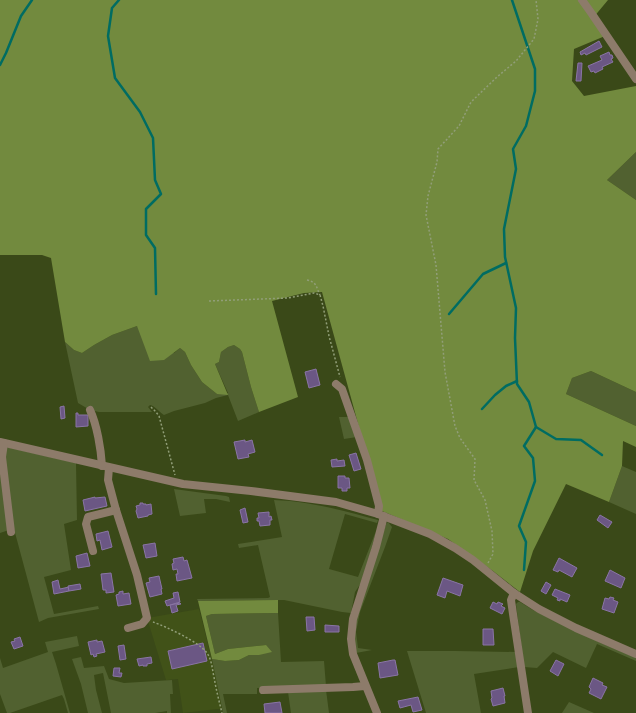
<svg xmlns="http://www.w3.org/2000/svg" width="636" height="713" viewBox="0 0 636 713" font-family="Mulish,sans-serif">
<rect width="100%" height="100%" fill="#3a4918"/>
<polygon fill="#415218" points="199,609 214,668 222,709 217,709 183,713 178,679 166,680 147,618"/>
<g fill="#516130">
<polygon points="636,152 636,200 607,180"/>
<path d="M137,326L174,353L180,348L185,352L191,365L202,382L217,394L228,393L215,364L219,362L221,352L228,347L234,345L240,349L242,352L251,387L259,412L238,421L228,395L216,398L205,403L174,411L164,415C159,412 155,406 150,405L148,407L152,412H99L90,410L78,403L65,342L74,350L82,353L94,345L112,335Z"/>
<polygon points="591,371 636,392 636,426 566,394 572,378"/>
<polygon points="339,417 350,417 357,437 344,439"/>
<polygon points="5,447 11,448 76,463 77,520 64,524 71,570 44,577 54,614 98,606 99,609 48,618 39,622 14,529 5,469"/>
<polygon points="0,462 9,530 0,533"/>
<polygon points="622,466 636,472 636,514 609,502"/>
<polygon points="174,489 226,496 229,497 230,502 216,499 204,499 206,513 180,516"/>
<path d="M274,500C308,501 345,511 378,520L377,523L345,514L329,569L358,577L376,531L371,551L361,583L355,592L351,613L342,612L284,600L198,601L197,599L268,598L270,597L258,545L239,548L238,544L282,537Z"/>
<polygon points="388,522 392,527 385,547 360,612 356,632 358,648 372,650 356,653 355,644 355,620 386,524"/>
<polygon points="518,602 520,602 533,610 601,643 636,658 636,661 597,644 586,668 553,652 537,668 524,667 516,604"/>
<polygon points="278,613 281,662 324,661 326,686 257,688 257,694 223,694 227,713 223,713 212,659 225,661 239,660 249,655 259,655 266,645 228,649 215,654 206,616 212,614"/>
<polygon points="77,636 79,646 52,652 56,664 70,713 68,713 64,699 62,695 10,713 7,713 0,694 0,658 3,668 48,652 45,642"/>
<polygon points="407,651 456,651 517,652 519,667 474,674 481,713 426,713"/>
<polygon points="81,657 84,668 104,666 109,679 124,683 172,680 173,694 170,694 171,713 167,713 167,711 155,713 111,713 103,673 94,675 96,690 102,713 88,713 81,684 72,659"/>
<polygon points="326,690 329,713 291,713 288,692"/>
<polygon points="569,702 594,713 562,713"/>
</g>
<g fill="#728a3e">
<polygon points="0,0 608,0 593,18 605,36 574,49 572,81 584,96 636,86 636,152 607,180 636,200 636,392 591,371 572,378 566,394 636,426 636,447 623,441 622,466 609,502 566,484 533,551 520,592 493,571 448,539 382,511 322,292 304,293 272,301 298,397 259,412 251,387 242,352 240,349 234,345 228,347 221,352 219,362 215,364 228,395 217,394 202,382 191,365 185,352 180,348 164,360 150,361 137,326 112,335 94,345 82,353 74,350 65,342 51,258 42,255 0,255"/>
<polygon points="278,600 278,613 212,614 206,616 215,654 228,649 266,645 272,652 259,655 249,655 239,660 225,661 212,659 198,601"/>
</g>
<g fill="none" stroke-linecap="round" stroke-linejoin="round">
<g stroke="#006c62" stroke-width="2.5">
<polyline points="119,0 112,8 108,36 115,78 140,112 153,138 155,180 161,194 146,209 146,235 155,248 156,294"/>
<polyline points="512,0 535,69 535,91 526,126 513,149 516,169 504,229 505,257 516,308 515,338 517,384 529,402 536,427 524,446 533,458 535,481 519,526 526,542 524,570"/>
<polyline points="0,65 6,53 21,16 32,0"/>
<polyline points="449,314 483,274 506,263"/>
<polyline points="482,409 495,395 506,386 517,381"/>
<polyline points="536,427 556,439 581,440 602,455"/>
</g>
</g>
<g fill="#6b5784" stroke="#8a75a5">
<polygon points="599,41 602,47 586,55 585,53 581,55 580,52"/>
<polygon points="609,52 610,55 612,55 613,58 611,59 613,62 602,67 603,69 595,73 594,71 591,72 588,66 602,60 600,56"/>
<polygon points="578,63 582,63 581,81 576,81"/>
<polygon points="316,369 320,385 309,388 305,372"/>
<polygon points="64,406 65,418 61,419 60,407"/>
<polygon points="76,413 78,413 78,415 88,415 88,426 76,427"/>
<polygon points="245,440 245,442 252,440 255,452 248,454 249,457 238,459 234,442"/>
<polygon points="356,453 361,469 354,471 349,455"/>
<polygon points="337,459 337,461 344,460 345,466 332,467 331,460"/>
<polygon points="338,476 345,476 345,478 349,478 350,488 347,488 347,491 342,491 342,488 338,488"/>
<polygon points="95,497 95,498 105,497 107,506 85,511 83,500"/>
<polygon points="140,503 143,503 143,504 146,504 146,505 151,504 152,514 148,515 148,516 138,518 136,511 137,509 136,506 140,505"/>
<polygon points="245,508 248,522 243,523 240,510"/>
<polygon points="269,512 269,517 271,516 272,520 270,520 270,525 260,526 259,521 257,521 257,518 259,518 258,513"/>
<polygon points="600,515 612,522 608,528 597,520"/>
<polygon points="108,531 112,547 102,550 100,540 97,541 96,534"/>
<polygon points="155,543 157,556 146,558 143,545"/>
<polygon points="87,553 90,566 78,568 76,556"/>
<polygon points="183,557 184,561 187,560 192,578 177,581 176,574 178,574 177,569 173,570 172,564 174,563 173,559"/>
<polygon points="559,558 577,568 572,577 559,570 558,572 553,570"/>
<polygon points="610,570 625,578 621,588 605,581"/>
<polygon points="111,573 114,592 106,593 106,590 103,590 101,574"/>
<polygon points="159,576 162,589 161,589 162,594 150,597 146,583 150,582 149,578"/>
<polygon points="443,578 463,585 460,596 447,591 445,598 437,595"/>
<polygon points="58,580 60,589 69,587 69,591 54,594 52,582"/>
<polygon points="546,582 551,585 546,594 541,591"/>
<polygon points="80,584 81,589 69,591 68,586"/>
<polygon points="555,589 570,595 567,602 560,599 560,601 557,600 558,598 552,595"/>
<polygon points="123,591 123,594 129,593 131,604 118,606 116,595 119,594 119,592"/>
<polygon points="178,592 180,602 167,606 165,601 174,598 173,593"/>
<polygon points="610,597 614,598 613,600 618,602 614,613 602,609 605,598 609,599"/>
<polygon points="493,602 497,604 498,602 503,604 501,606 505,608 502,614 490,608"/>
<polygon points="180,603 181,604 176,605 178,611 172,613 170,605"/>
<polygon points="306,617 314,617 315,630 307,631"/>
<polygon points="325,625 339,626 339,632 325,632"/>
<polygon points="483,629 493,629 494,645 483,645"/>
<polygon points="20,637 23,646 14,649 11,642 15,641 14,639"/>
<polygon points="97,640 97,642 102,641 105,652 96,654 97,656 94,657 93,654 91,655 88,642"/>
<polygon points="203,643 207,661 172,669 168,651"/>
<polygon points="124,645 126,659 120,660 118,646"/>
<polygon points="151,657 152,663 147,664 147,666 143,666 143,665 139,666 137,659"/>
<polygon points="393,660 395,660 398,675 380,678 378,663"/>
<polygon points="556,660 564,664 558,676 550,671"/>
<polygon points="114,668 120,668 119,673 122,673 121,677 113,676"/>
<polygon points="593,678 603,683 602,685 607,687 601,699 589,693 591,689 589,687"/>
<polygon points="503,688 505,696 504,696 505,703 493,706 491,699 492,698 491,691"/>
<polygon points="418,697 422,710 413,712 411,705 400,708 398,701"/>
<polygon points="280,702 282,713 265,713 264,704"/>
</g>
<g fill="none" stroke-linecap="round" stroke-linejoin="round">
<g stroke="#919e78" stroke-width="1.5" stroke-dasharray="2 2" stroke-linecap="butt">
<path d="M307,280C317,282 316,287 320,295"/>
<polyline points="209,301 288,298 314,293 320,295 323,306 329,336 340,377"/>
<polyline points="151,407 156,412 159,416 175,475"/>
<polyline points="488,563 493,554 492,531 485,500 474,480 475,459 460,438 455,426 445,372 436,265 426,215 428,196 437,162 438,149 459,126 471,102 497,77 516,61 534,39 538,19 536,0"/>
<path d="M153,622C167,627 199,642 207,653C212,660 212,669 214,677C216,689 219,701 222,713"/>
</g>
<g stroke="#8d7b6a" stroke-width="8">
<polyline points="582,0 592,14 636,79"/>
<polyline points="336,384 342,389 367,460 379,506 378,514"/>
<path d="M90,410C97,425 101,449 102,466"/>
<polyline points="0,442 183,484 251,491 336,502 378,514 430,534 455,548 473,560 514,593 539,609 576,628 636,654"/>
<polyline points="4,443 2,457 11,532"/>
<polyline points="109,468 108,480 116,510 137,575 147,618 142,624 128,628"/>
<polyline points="93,551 86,524 88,517 116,510"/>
<polyline points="514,593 511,600 513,614 528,713"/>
<polyline points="263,690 353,687 365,686"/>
<polyline points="377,713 353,654 351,639 353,619 376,547 384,516"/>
</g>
</g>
</svg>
